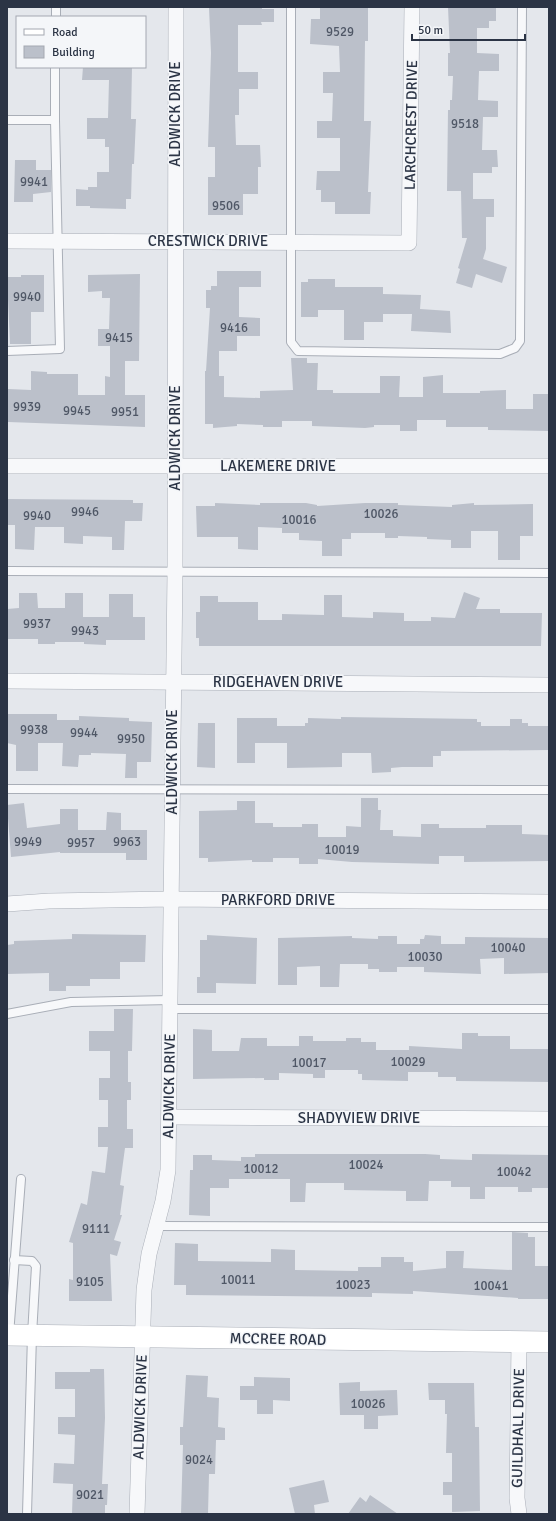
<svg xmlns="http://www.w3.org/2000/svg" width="556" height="1521" viewBox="0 0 556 1521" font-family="Signika,sans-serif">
<rect width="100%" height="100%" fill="#e4e7ec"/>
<g fill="#bbc0ca">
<polygon points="262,7 262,9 274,9 274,22 261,22 262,25 238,25 238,72 258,72 258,89 239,89 239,115 235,115 236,145 260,145 261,167 258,167 258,194 243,194 243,215 208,215 208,177 215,177 215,147 208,147 211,53 209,8"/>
<polygon points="320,7 368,7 368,41 365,41 364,121 371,121 368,192 371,192 370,214 335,214 335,202 321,202 321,190 316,190 317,171 340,171 340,138 317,138 317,121 332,121 333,93 323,93 323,72 340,72 339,46 310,44 311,19 320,19"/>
<polygon points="448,7 496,7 496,21 489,21 489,28 477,28 477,53 499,54 499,71 479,71 478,100 498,101 498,117 483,117 482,150 497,150 498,167 492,167 492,173 473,173 473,199 494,199 494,217 486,217 486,249 483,259 507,267 502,283 476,274 472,288 456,283 460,269 458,268 467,238 462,238 461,191 447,191 448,110 450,110 450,100 452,100 453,76 448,76 448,53 450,53"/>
<polygon points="83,67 132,67 131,119 136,119 134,164 132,164 131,199 126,199 126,209 90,208 90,206 76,206 76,189 88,190 88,187 97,187 97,172 109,172 109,147 105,147 105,139 87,139 87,118 108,118 109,80 82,80"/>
<polygon points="15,160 36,160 36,170 51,170 51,192 33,194 33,202 14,202"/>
<polygon points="217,271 261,271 261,287 239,287 239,317 260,318 260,336 237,336 237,351 219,351 219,376 224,376 224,397 260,398 260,391 293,390 291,358 307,358 307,363 318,363 317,390 333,390 333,393 380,393 380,376 400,376 399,397 423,397 423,377 443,375 443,393 480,393 480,391 506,390 506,409 533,409 533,394 549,394 549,431 488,430 488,427 446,427 446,420 417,420 417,431 400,431 400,425 374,425 374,427 365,428 312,426 312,421 282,421 282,427 263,427 263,425 237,424 237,426 213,428 213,424 205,424 205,371 206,371 210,308 206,308 206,290 211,290 211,286 217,286"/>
<polygon points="140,274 139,361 125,361 125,395 145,395 145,427 8,422 8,389 31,390 31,371 47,372 47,374 78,374 78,395 105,395 105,376 110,377 110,346 98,346 98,329 109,329 110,298 102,298 102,291 88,292 88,275"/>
<polygon points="21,275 44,275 44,312 31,312 31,344 10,344 7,277 21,277"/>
<polygon points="308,279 335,279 335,287 383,287 383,294 421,295 420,309 450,311 451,333 411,331 412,314 383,314 383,322 364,322 364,340 344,340 344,310 318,310 318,317 301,317 301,282 308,282"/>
<polygon points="7,499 133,500 133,503 143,503 142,521 125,521 124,550 112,550 112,537 83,536 83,544 64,543 64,527 35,527 34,550 15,549 15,525 7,525"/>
<polygon points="215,503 260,505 260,503 306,503 317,505 317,506 365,503 398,503 398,505 452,507 452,505 474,503 474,505 533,504 533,536 520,536 520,560 498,560 498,531 471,531 471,548 451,548 451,540 427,539 427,537 398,536 398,538 385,538 385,533 351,533 351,539 342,539 342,556 322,556 322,541 299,540 299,533 282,533 282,528 258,527 258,550 238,549 238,537 197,537 196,506 215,506"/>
<polygon points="464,592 480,598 476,609 500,609 500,613 542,613 541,646 199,646 199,638 196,638 196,612 200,612 200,596 218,596 218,602 258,602 258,620 282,620 282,614 324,615 324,595 342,595 342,617 373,618 373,612 404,613 404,621 431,621 431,617 455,618"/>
<polygon points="19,593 37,593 38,608 65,608 65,593 83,593 83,617 109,617 109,594 133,594 133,617 145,617 145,640 106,640 106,645 84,644 84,642 55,642 55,644 38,644 38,639 7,639 7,609 19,608"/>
<polygon points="7,714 57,714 57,720 79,720 79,716 129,718 129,721 152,722 151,762 137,762 137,778 125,778 126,754 91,753 91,755 79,755 78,767 62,766 63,743 38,743 38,771 16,771 16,745 7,743"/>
<polygon points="341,717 477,719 477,722 481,722 481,726 510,726 510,719 522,719 522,723 528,723 528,726 549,726 549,750 441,751 441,756 433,756 433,767 402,767 391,768 391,772 372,773 371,753 342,753 342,767 287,768 287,743 255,743 255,763 237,763 237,718 277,718 277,726 305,726 305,723 308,723 308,718 341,719"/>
<polygon points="198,723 215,723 215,768 197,767"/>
<polygon points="361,798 378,798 378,810 381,810 380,830 393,830 393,836 421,837 421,824 439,824 439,828 486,828 486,825 522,825 522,834 549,835 549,861 464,862 464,856 439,856 439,864 352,862 318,859 318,864 299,864 299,858 273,858 273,862 252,862 252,860 208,862 208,858 199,858 199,811 237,810 237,801 255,801 255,823 273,823 273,827 302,827 302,824 318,824 318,837 346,837 346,826 361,827"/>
<polygon points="24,803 27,828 60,824 60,809 78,809 78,830 106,830 107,812 121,813 121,830 147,830 147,860 126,860 126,853 60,853 60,852 11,857 7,805"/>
<polygon points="72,934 146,935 145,962 120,962 120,979 90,979 90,986 66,986 66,991 49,991 49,973 7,974 7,945 14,944 14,941 72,939"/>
<polygon points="207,935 257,938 256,984 216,983 216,993 197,993 197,977 200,977 200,940 207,940"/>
<polygon points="425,935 441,936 441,944 465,944 465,937 549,938 549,973 504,974 504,958 480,959 481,974 424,972 424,967 397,967 397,972 379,972 379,969 368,969 368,964 340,964 339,987 320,987 320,966 297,967 297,985 278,985 278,938 352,936 352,938 378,939 378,936 397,936 397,944 420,944 420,939 424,939"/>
<polygon points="114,1009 133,1009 132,1051 128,1051 128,1082 131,1082 131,1100 127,1100 127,1129 133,1129 133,1148 125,1148 120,1185 124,1186 120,1215 122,1215 114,1240 121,1242 117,1256 110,1254 112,1301 69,1301 69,1279 73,1280 73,1243 69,1242 81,1203 87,1205 92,1171 105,1173 108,1147 98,1147 98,1127 108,1127 108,1100 99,1100 99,1078 110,1078 110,1051 89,1051 89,1031 114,1031"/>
<polygon points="193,1029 212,1030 212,1051 239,1051 241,1038 267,1038 267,1046 299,1046 299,1036 313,1036 313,1041 346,1041 346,1038 361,1038 361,1042 376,1042 376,1050 409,1050 409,1046 462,1049 462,1033 478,1033 478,1036 510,1036 510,1049 549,1049 549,1082 456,1081 456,1077 438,1077 438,1072 408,1072 408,1081 362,1080 362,1074 358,1074 358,1070 325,1070 325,1078 313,1078 313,1074 279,1073 279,1080 264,1080 264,1078 193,1079"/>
<polygon points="255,1154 425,1154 440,1155 440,1159 472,1160 472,1154 549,1155 549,1188 532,1188 532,1192 518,1192 518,1187 485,1187 485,1199 470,1199 470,1187 451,1187 451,1181 429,1181 428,1201 406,1201 406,1191 344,1190 344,1183 306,1183 305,1202 290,1202 290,1179 229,1179 229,1188 210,1188 210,1216 189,1215 190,1170 193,1170 193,1155 212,1155 212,1160 241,1161 241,1157 255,1157"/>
<polygon points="512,1232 528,1233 528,1237 535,1237 535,1266 549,1266 549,1299 518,1299 518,1298 413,1291 413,1294 372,1293 372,1297 186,1295 186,1285 174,1285 175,1243 198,1244 198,1261 271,1262 271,1249 295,1250 295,1270 358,1271 358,1267 381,1267 381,1257 404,1257 404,1262 413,1262 413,1271 446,1268 446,1251 464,1251 463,1268 512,1270"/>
<polygon points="90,1369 104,1369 105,1418 102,1484 108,1484 107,1505 105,1505 105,1514 72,1514 73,1484 53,1483 54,1463 74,1464 75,1435 58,1434 58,1417 75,1417 75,1389 55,1389 55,1372 90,1372"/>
<polygon points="186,1375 208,1376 207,1397 219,1398 218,1427 225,1428 225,1440 216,1440 215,1474 209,1474 208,1514 181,1514 183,1445 180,1445 180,1427 183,1427"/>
<polygon points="254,1377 290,1378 290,1401 273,1400 273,1414 257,1414 257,1400 240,1400 240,1386 254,1386"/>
<polygon points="360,1382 360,1391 397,1390 398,1415 378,1416 378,1429 364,1429 364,1415 340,1415 339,1383"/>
<polygon points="428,1383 474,1383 475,1427 479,1427 480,1511 452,1512 452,1495 443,1495 443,1482 452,1482 452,1453 446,1453 447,1414 445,1414 445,1400 429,1400"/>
<polygon points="324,1480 329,1502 314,1505 315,1514 295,1514 289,1488"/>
<polygon points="370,1495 398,1514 348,1514 360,1497 366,1502"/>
</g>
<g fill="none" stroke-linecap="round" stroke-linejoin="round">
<defs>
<g id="lane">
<polyline points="291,7 291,342 298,351 500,354 515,348 520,341 522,7"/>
<polyline points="56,17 56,7"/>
<polyline points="7,120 55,120 60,349 7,351"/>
<polyline points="55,120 55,67"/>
<polyline points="7,571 549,573"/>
<polyline points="7,789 549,790"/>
<polyline points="170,1009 549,1009"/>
<polyline points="7,1014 71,1002 171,1000"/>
<polyline points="156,1226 549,1227"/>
<polyline points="14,1260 32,1261 36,1266 32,1335 27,1514"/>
<polyline points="9,1335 21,1179"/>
</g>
<g id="street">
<polyline points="7,241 409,243 412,7"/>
<polyline points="7,466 549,466"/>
<polyline points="7,681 549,685"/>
<polyline points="7,904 49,901 171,899 549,902"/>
<polyline points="169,1117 549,1119"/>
<polyline points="137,1514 144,1290 149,1254 163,1201 168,1170 175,571 176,7"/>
<polyline points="519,1514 517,1498 519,1342"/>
</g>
<polyline id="secondary" points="7,1335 549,1342"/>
</defs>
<use href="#lane" stroke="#a9aeb7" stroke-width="10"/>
<use href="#street" stroke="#a9aeb7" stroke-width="16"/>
<use href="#secondary" stroke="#a9aeb7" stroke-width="22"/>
<use href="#lane" stroke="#f7f8fa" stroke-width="8"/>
<use href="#street" stroke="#f7f8fa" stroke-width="15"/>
<use href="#secondary" stroke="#fff" stroke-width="21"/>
</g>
<g text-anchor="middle" stroke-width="3" stroke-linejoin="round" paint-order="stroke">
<g font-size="13" fill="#4f5766">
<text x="340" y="36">9529</text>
<text x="465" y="128">9518</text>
<text x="34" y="186">9941</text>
<text x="226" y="210">9506</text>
<text x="27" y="301">9940</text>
<text x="234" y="332">9416</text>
<text x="119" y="342">9415</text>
<text x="27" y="411">9939</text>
<text x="77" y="415">9945</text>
<text x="125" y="416">9951</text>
<text x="85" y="516">9946</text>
<text x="381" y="518">10026</text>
<text x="37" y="520">9940</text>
<text x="299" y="524">10016</text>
<text x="37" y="628">9937</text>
<text x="85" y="635">9943</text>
<text x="34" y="734">9938</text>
<text x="84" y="737">9944</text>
<text x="131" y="743">9950</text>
<text x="28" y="846">9949</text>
<text x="127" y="846">9963</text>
<text x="81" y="847">9957</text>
<text x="342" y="854">10019</text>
<text x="508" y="952">10040</text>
<text x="425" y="961">10030</text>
<text x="408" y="1066">10029</text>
<text x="309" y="1067">10017</text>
<text x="366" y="1169">10024</text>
<text x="261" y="1173">10012</text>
<text x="514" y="1176">10042</text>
<text x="96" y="1233">9111</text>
<text x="238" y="1284">10011</text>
<text x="90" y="1286">9105</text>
<text x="353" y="1289">10023</text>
<text x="491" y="1290">10041</text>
<text x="368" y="1408">10026</text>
<text x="199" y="1464">9024</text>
<text x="90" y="1499">9021</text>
</g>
<g font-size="15" fill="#2b3445" stroke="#f4f6f9">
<text transform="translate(175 114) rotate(-90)" y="5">ALDWICK DRIVE</text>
<text transform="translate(411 125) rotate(-89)" y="5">LARCHCREST DRIVE</text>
<text x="208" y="246">CRESTWICK DRIVE</text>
<text transform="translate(175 438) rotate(-90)" y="5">ALDWICK DRIVE</text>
<text x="278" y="471">LAKEMERE DRIVE</text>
<text x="278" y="687">RIDGEHAVEN DRIVE</text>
<text transform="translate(172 762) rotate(-90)" y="5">ALDWICK DRIVE</text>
<text x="278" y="905">PARKFORD DRIVE</text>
<text transform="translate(169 1086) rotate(-89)" y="5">ALDWICK DRIVE</text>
<text x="359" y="1123">SHADYVIEW DRIVE</text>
<text transform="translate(278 1339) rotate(1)" y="5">MCCREE ROAD</text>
<text transform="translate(140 1407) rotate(-88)" y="5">ALDWICK DRIVE</text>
<text transform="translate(518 1428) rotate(-89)" y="5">GUILDHALL DRIVE</text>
</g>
</g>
<rect width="556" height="1521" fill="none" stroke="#2b3445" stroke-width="16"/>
<rect x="16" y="16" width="130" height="52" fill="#f4f6f9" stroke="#a4a8b1"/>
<rect x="24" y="29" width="20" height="6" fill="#ffffff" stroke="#a4a8b1"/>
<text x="52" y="36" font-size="12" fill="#2b3445">Road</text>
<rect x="24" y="46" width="20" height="12" fill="#bbc0ca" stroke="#a4a8b1"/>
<text x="52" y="56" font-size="12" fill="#2b3445">Building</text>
<path d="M412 34v6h113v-6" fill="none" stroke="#2b3445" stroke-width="2"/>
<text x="418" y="34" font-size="12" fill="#2b3445" stroke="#f4f6f9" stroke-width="3" paint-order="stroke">50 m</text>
</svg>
